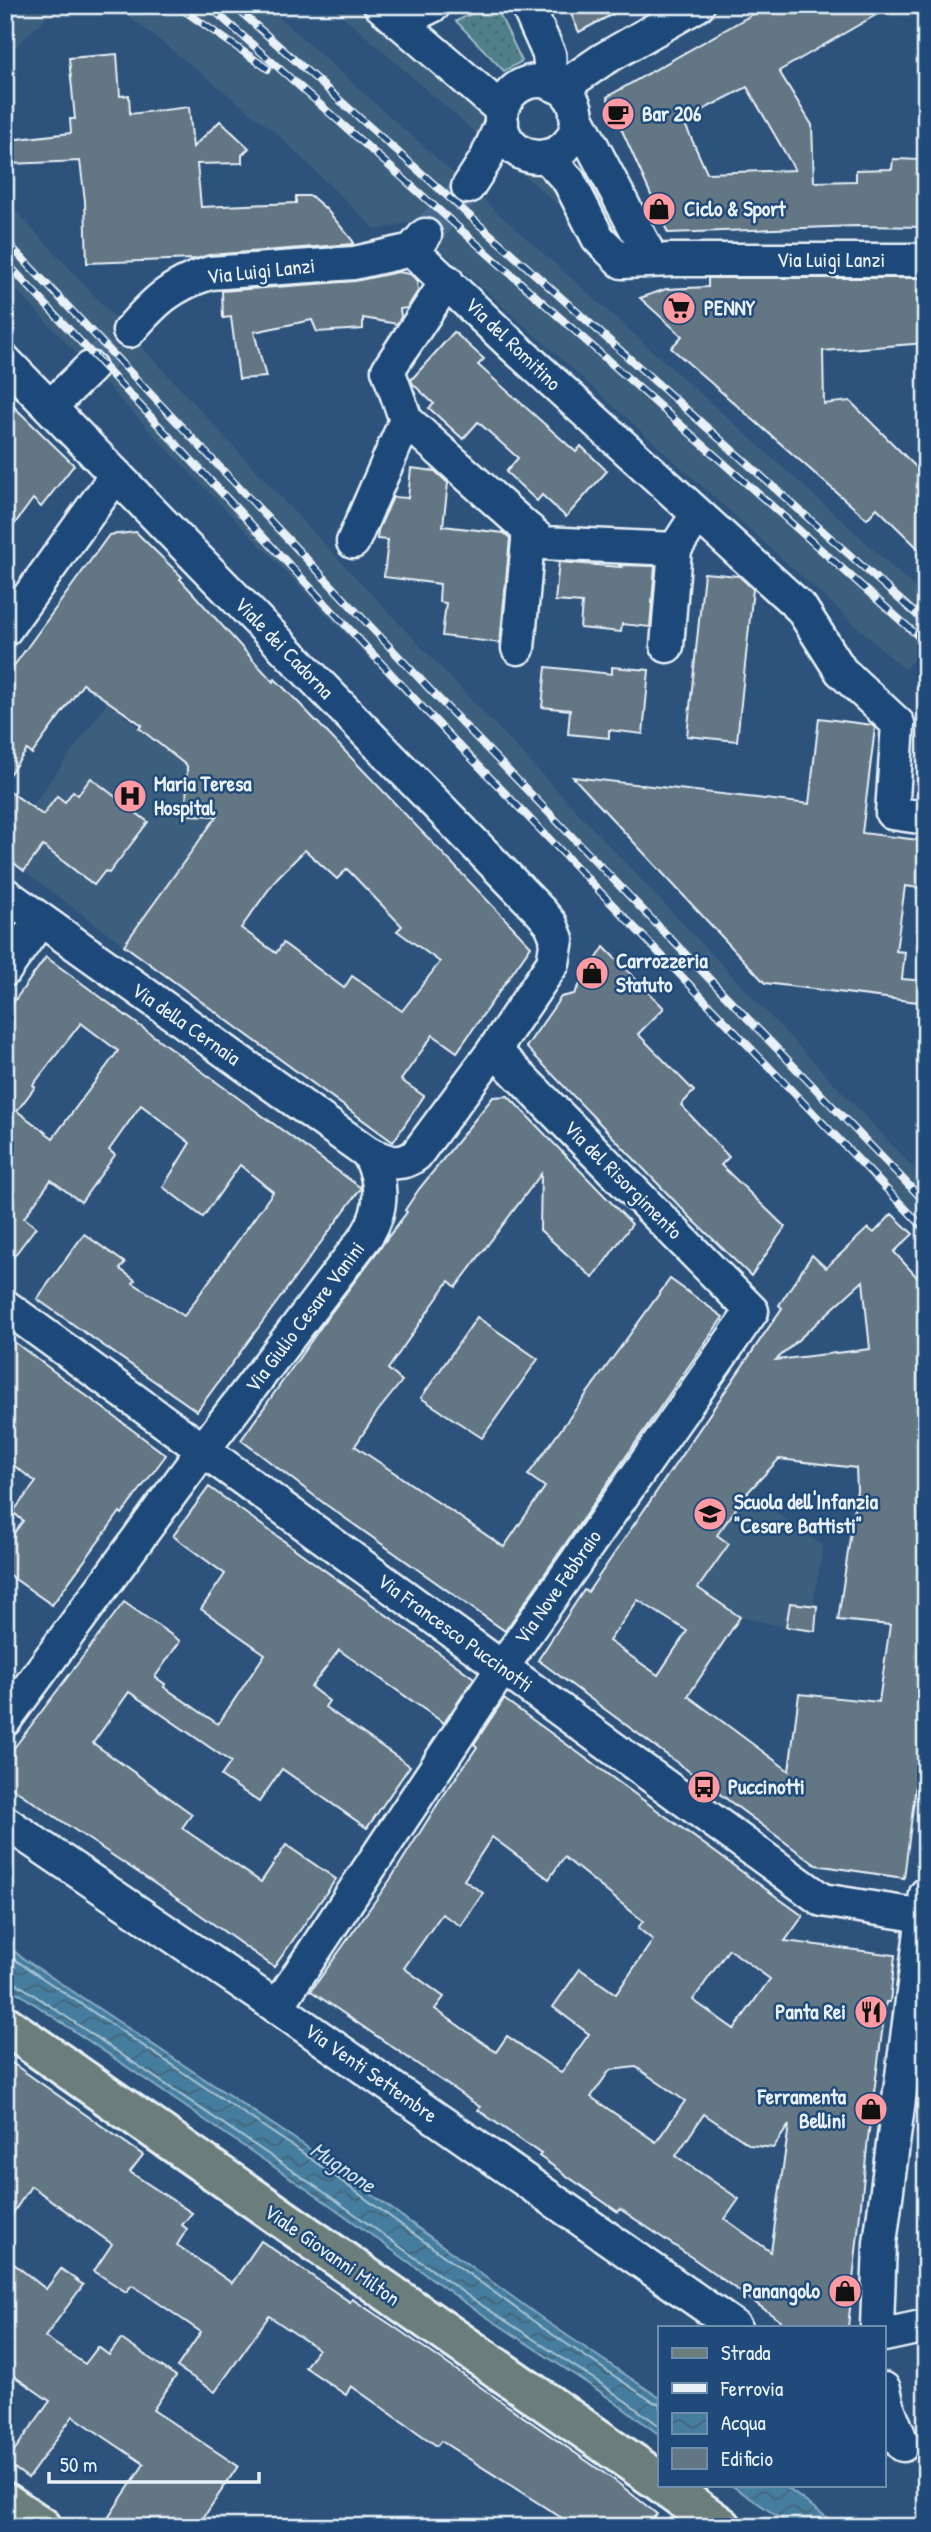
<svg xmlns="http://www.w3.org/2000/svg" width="931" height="2532" viewBox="0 0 931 2532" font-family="'Patrick Hand',sans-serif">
<defs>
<pattern id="grass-dots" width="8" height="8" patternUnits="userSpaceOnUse" patternTransform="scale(1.75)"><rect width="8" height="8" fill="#50808a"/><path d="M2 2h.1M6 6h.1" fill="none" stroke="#4c676d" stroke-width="1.8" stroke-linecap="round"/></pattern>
<pattern id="water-waves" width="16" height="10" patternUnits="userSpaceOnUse" patternTransform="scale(1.75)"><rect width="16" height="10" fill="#457d9f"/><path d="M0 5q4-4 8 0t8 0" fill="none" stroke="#456579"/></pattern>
</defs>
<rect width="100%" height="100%" fill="#2d537c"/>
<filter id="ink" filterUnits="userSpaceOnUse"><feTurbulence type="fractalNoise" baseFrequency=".0143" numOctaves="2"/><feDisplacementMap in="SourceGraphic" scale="14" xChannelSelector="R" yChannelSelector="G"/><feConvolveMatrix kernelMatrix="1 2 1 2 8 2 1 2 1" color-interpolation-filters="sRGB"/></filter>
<g filter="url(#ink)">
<g fill="#3d5e7e">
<polygon points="5,5 60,5 5,56"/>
<polygon points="115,5 265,5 835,514 926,598 926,657 921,653 904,669 410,222 376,230 274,131"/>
<polygon points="330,5 385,5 579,178 557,204"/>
<polygon points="5,199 309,528 926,1181 926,1236 171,453 5,278"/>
<polygon points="245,651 275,679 225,750 221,807 209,828 124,945 5,857 5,843 108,702 139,728 169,687 216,691"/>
<polygon points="687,1448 823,1546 813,1606 790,1604 786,1627 740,1617 624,1538"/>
</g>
<polygon fill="url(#grass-dots)" stroke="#9cb8c1" stroke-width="2" points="490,5 495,5 522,61 504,71 456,21"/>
<g fill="url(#water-waves)" stroke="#86abc3" stroke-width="2">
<polygon points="5,1944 24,1959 304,2145 547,2322 660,2398 660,2435 599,2391 467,2304 327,2203 5,1984"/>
<polygon points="731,2485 783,2485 840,2527 793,2527"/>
</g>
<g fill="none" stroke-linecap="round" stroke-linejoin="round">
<g stroke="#a7c3d4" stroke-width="2">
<polyline points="5,1953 300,2151 543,2328 653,2402 660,2404"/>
<polyline points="5,1979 12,1980 331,2197 471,2298 603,2385 660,2426"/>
</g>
</g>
<g fill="#637684" stroke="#e8f1f8" stroke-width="2" fill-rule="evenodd">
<polygon points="567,5 630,5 579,32"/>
<path d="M769,5H893L779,71L812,125L814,182L856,181V170L892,169L893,159L926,160V227L857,226L668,233L607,97ZM747,87L795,170L707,173L683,120Z"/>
<polygon points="117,54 120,96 129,95 130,114 189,107 193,147 220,121 249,148 242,155 242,163 197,164 201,207 296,203 296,196 311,196 326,209 353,241 353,244 209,255 196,259 87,263 85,201 80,161 11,164 9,140 71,133 70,119 75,119 69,58"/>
<polygon points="398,272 410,274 417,280 418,291 407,308 400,309 401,317 397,324 363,318 363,329 317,332 312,320 254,332 266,377 239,379 231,317 223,318 222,291 355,281"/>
<polygon points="708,278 926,278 926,343 823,351 824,404 850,401 926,477 926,556 877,508 867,519 671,348 682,336 640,298 666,289 708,287"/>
<polygon points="454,332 484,359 478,365 576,452 581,446 607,471 566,517 542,495 537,501 506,472 518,458 478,422 463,439 429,408 434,404 413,384 411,380"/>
<polygon points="5,398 74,465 41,507 33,499 5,537"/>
<polygon points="411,468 435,471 448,483 443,526 504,533 510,538 500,643 442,636 446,603 439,602 440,584 384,577 388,540 377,539 378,530 393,497 408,498"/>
<path d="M136,532L182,577L180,579L273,682L275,679L298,702L531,946L457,1052L433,1035L401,1080L424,1096L393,1142L124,945L217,816L186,815L187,766L139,728L142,725L83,684L32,754L27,750L5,780V678L109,535ZM305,850L337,879L347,869L402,926L397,931L440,962L402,1011L352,976L344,988L283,943L276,953L241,928L277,878Z"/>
<polygon points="559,562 621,567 619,565 655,566 650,627 622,624 621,632 580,628 582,603 555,601"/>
<polygon points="704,573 739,576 753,589 737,741 687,736"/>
<polygon points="546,667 612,674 612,667 649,670 643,734 609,730 609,738 568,734 570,710 542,707"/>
<polygon points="819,718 872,725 875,728 862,833 926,841 926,889 905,886 896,951 905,952 902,979 926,981 926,1003 765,983 573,777 809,804"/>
<polygon points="91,778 148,822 109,873 105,871 94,885 43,846 24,871 5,856 5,788 43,815 57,796 65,802 73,791 78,795"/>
<polygon points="604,947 664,1008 638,1034 694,1091 681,1105 729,1157 721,1165 785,1227 751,1276 689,1216 526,1047 561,997 574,994"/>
<path d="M46,957L361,1188L197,1411L37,1299L84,1234L125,1263L120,1269L135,1280L133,1283L184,1316L273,1192L240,1165L203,1217L163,1187L190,1143L141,1105L109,1150L115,1155L81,1202L51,1180L24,1218L36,1227L5,1268V1014ZM81,1023L118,1051L53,1138L17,1111L35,1087L33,1085Z"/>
<polygon points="508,1096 632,1224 593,1278 540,1230 541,1174 456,1287 449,1281 388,1369 402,1381 378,1411 355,1446 504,1547 545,1487 528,1475 670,1279 723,1317 505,1631 325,1504 241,1440 330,1314 407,1212 405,1210 419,1189 493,1097"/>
<path d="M892,1214L913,1234L894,1252L926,1287V1707L904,1878L816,1865L538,1660L584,1590L588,1592L782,1308L779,1305L812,1255L826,1268L868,1228L874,1233ZM863,1281L870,1349L776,1360ZM779,1459L856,1468L857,1490L838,1620L890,1625L879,1702L799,1694L789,1771L688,1696L740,1617L698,1588L729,1544L717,1535L749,1491ZM638,1600L687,1631L658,1675L609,1641Z"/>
<polygon points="477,1317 538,1359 482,1438 421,1398"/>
<polygon points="5,1335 166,1455 122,1514 120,1512 52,1605 5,1572 5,1545 23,1521 13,1512 36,1482 5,1459"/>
<polygon points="209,1487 474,1678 444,1723 339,1650 311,1687 329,1701 325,1707 410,1766 367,1828 282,1769 259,1802 221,1776 231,1762 129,1692 93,1743 192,1814 182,1828 261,1882 286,1845 336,1879 274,1967 188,1906 5,1783 5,1760 124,1602 180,1641 155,1677 165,1684 164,1687 218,1724 265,1654 201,1609 225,1574 173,1536"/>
<polygon points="790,1603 817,1606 815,1631 786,1627"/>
<path d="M504,1699L803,1916L785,1941L895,1955L890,2002H886L868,2138L848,2327H789L697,2261L620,2209L618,2212L539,2156L541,2154L478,2110L480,2107L311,1991L390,1880L439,1802L477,1747L474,1744ZM492,1837L549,1879L564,1857L643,1921L638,1928L653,1940L616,1994L580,1969L553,2007L589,2034L561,2073L507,2036L496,2052L435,2009L444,1997L404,1968L442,1914L461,1926L483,1893L464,1880ZM729,1949L770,1979L734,2029L693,2000ZM636,2067L685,2101L656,2142L591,2097L610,2070ZM704,2114L750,2145L773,2148L789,2125L771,2252L725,2219L739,2199L676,2156Z"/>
<polygon points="5,2058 143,2155 130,2172 192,2213 182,2225 187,2229 177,2245 232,2283 261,2241 350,2302 352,2299 393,2326 614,2480 657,2514 645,2527 576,2527 441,2441 437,2446 351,2386 346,2395 305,2367 318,2349 269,2316 215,2392 177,2367 201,2332 132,2285 126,2292 94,2271 112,2244 31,2186 5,2225"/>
<polygon points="5,2257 46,2289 61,2269 83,2285 45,2337 85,2364 98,2347 109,2355 121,2339 176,2376 153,2410 238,2466 197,2527 102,2527 144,2464 73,2416 28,2478 6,2462 50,2401 5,2370"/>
</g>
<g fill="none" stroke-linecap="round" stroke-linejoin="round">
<g stroke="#496b8f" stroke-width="32" stroke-dasharray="32 16" stroke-linecap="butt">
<polyline points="425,235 468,187"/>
<polyline points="90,368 129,331"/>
</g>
<defs>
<g id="street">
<polyline points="380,5 502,110"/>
<polyline points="527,5 549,54 552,84"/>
<polyline points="399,22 434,5"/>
<circle cx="539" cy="119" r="38"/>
<polyline points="556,86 573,80 602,60 698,5"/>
<polyline points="576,115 652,260"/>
<polyline points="546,156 569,181 598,238 622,262 672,260 926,260"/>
<polyline points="468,187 486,159 502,122"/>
<polyline points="412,250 512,345 801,608 841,671 898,724 892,813 926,818"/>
<path d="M129,331C154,302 171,285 210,273L354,263L412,250L425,235"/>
<path d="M5,361L541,912L551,924L557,939L553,963L494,1050L416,1155C399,1168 386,1161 368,1153L5,894"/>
<polyline points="50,407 90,368"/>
<polyline points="406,420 543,543 675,549 697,515"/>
<polyline points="353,542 406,420 388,370 447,281"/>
<polyline points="5,630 116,475"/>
<polyline points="667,646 675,549"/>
<polyline points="518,648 529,530"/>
<polyline points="5,970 40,920"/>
<polyline points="5,1306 822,1900 923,1916"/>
<path d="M5,1720L203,1450L367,1235C384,1208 383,1180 368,1153"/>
<polyline points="5,1822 261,1996 735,2327"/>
<polyline points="277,2007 517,1646 752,1311 494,1050"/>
<polyline points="877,2327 880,2243 926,1894"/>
<polyline points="884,2335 926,2326"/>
<polyline points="884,2389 889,2410 903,2445"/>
</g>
<g id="primary">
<polyline points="5,2025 660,2482"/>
<polyline points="664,2485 722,2527"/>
<polyline points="5,2502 42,2527"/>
</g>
</defs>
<use href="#street" stroke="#e8f1f8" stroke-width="37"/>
<use href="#primary" stroke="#e8f1f8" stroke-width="44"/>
<use href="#street" stroke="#1f4a7a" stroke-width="32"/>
<use href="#primary" stroke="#6c7e7c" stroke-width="38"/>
<defs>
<g id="rail">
<polyline points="176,5 268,69"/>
<polyline points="208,5 926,643"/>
<polyline points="233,5 926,623"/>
<polyline points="5,240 438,698 926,1203"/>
<polyline points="5,261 425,710 926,1230"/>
</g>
</defs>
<use href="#rail" stroke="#e8f1f8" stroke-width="8"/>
<use href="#rail" stroke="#1f4a7a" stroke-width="5" stroke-dasharray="16" stroke-linecap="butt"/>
</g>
</g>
<defs>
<symbol id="cafe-disc" viewBox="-11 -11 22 22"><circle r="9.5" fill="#ff9aa2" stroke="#1f4a7a"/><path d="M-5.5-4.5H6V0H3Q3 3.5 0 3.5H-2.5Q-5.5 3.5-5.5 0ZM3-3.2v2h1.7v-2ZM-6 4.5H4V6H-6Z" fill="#111"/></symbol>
<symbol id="shop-disc" viewBox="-11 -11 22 22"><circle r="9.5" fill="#ff9aa2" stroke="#1f4a7a"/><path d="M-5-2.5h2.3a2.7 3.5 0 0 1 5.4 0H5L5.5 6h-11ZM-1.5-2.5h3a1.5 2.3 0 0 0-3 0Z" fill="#111"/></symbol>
<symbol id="supermarket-disc" viewBox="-11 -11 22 22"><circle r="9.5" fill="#ff9aa2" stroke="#1f4a7a"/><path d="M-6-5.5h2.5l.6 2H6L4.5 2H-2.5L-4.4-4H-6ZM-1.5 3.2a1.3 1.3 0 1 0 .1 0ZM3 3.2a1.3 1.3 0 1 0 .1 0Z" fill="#111"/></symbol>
<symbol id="hospital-disc" viewBox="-11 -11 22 22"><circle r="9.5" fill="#ff9aa2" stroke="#1f4a7a"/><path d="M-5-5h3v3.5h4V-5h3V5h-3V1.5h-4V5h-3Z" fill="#111"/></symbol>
<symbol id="school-disc" viewBox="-11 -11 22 22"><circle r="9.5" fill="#ff9aa2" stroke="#1f4a7a"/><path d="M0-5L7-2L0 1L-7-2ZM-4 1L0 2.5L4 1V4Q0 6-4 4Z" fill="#111"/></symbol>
<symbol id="bus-disc" viewBox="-11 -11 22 22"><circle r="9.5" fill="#ff9aa2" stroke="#1f4a7a"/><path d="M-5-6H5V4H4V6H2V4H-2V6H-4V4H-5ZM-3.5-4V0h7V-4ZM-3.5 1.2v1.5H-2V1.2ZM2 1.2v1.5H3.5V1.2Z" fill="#111"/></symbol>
<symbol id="restaurant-disc" viewBox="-11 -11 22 22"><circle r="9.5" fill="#ff9aa2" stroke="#1f4a7a"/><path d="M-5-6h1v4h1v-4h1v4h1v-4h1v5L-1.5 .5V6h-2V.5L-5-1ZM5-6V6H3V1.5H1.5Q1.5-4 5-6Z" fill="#111"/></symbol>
</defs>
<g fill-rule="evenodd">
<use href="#cafe-disc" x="599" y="95" width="38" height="38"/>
<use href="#shop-disc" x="640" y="190" width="38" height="38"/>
<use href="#supermarket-disc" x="660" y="289" width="38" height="38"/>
<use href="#hospital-disc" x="111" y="777" width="38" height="38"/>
<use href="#shop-disc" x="573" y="954" width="38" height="38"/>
<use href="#school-disc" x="691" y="1495" width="38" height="38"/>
<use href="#bus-disc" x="685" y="1768" width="38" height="38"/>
<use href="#restaurant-disc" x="852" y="1993" width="38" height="38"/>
<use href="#shop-disc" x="852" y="2090" width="38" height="38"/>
<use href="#shop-disc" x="826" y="2272" width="38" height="38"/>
</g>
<g text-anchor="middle" stroke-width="5" stroke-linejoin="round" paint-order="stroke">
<g font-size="21" font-weight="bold" fill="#e8f1f8" stroke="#1f4a7a" text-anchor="start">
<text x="642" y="121">Bar 206</text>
<text x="684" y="216">Ciclo &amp; Sport</text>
<text x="704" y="315">PENNY</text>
<text x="154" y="791">Maria Teresa<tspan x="154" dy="24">Hospital</tspan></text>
<text x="616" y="968">Carrozzeria<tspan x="616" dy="24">Statuto</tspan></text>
<text x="734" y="1509">Scuola dell'Infanzia<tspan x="734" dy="24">"Cesare Battisti"</tspan></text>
<text x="728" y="1794">Puccinotti</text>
<text x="846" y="2019" text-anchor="end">Panta Rei</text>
<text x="846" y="2104" text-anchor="end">Ferramenta<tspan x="846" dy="24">Bellini</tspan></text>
<text x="820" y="2298" text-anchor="end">Panangolo</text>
</g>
<g font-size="21" fill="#e8f1f8" stroke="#1f4a7a">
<text x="831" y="267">Via Luigi Lanzi</text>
<text transform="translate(261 271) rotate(-6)" y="7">Via Luigi Lanzi</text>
<text transform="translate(513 344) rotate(44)" y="7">Via del Romitino</text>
<text transform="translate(284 648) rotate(46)" y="7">Viale dei Cadorna</text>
<text transform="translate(186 1024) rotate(35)" y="7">Via della Cernaia</text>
<text transform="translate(623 1180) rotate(45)" y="7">Via del Risorgimento</text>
<text transform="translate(305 1317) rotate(-53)" y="7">Via Giulio Cesare Vanini</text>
<text transform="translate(558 1587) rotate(-55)" y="7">Via Nove Febbraio</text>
<text transform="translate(455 1633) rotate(36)" y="7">Via Francesco Puccinotti</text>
<text transform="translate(371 2073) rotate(35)" y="7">Via Venti Settembre</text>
<text transform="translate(332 2255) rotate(35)" y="7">Viale Giovanni Milton</text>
</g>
<g font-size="23" font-style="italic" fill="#d0e0eb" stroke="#1f4a7a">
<text transform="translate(343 2167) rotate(34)" y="8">Mugnone</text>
</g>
</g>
<rect width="931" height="2532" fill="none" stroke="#1f4a7a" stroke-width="28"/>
<rect x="14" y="14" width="903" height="2504" fill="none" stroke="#e8f1f8" stroke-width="2.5" filter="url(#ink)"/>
<rect x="658" y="2326" width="228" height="161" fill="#1f4a7a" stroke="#6f8dac" stroke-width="2"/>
<rect x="672" y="2348" width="35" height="10" fill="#6c7e7c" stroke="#6f8dac" stroke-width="2"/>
<text x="721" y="2360" font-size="21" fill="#e8f1f8">Strada</text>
<rect x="672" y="2383" width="35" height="10" fill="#e8f1f8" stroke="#6f8dac" stroke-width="2"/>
<text x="721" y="2396" font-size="21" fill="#e8f1f8">Ferrovia</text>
<rect x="672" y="2413" width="35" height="21" fill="url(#water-waves)" stroke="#6f8dac" stroke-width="2"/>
<text x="721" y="2430" font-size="21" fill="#e8f1f8">Acqua</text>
<rect x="672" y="2448" width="35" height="21" fill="#637684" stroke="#6f8dac" stroke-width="2"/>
<text x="721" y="2466" font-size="21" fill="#e8f1f8">Edificio</text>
<path d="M49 2472v10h210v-10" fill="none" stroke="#e8f1f8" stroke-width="3.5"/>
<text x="60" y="2472" font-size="21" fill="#e8f1f8" stroke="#1f4a7a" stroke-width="5" paint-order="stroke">50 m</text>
</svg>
